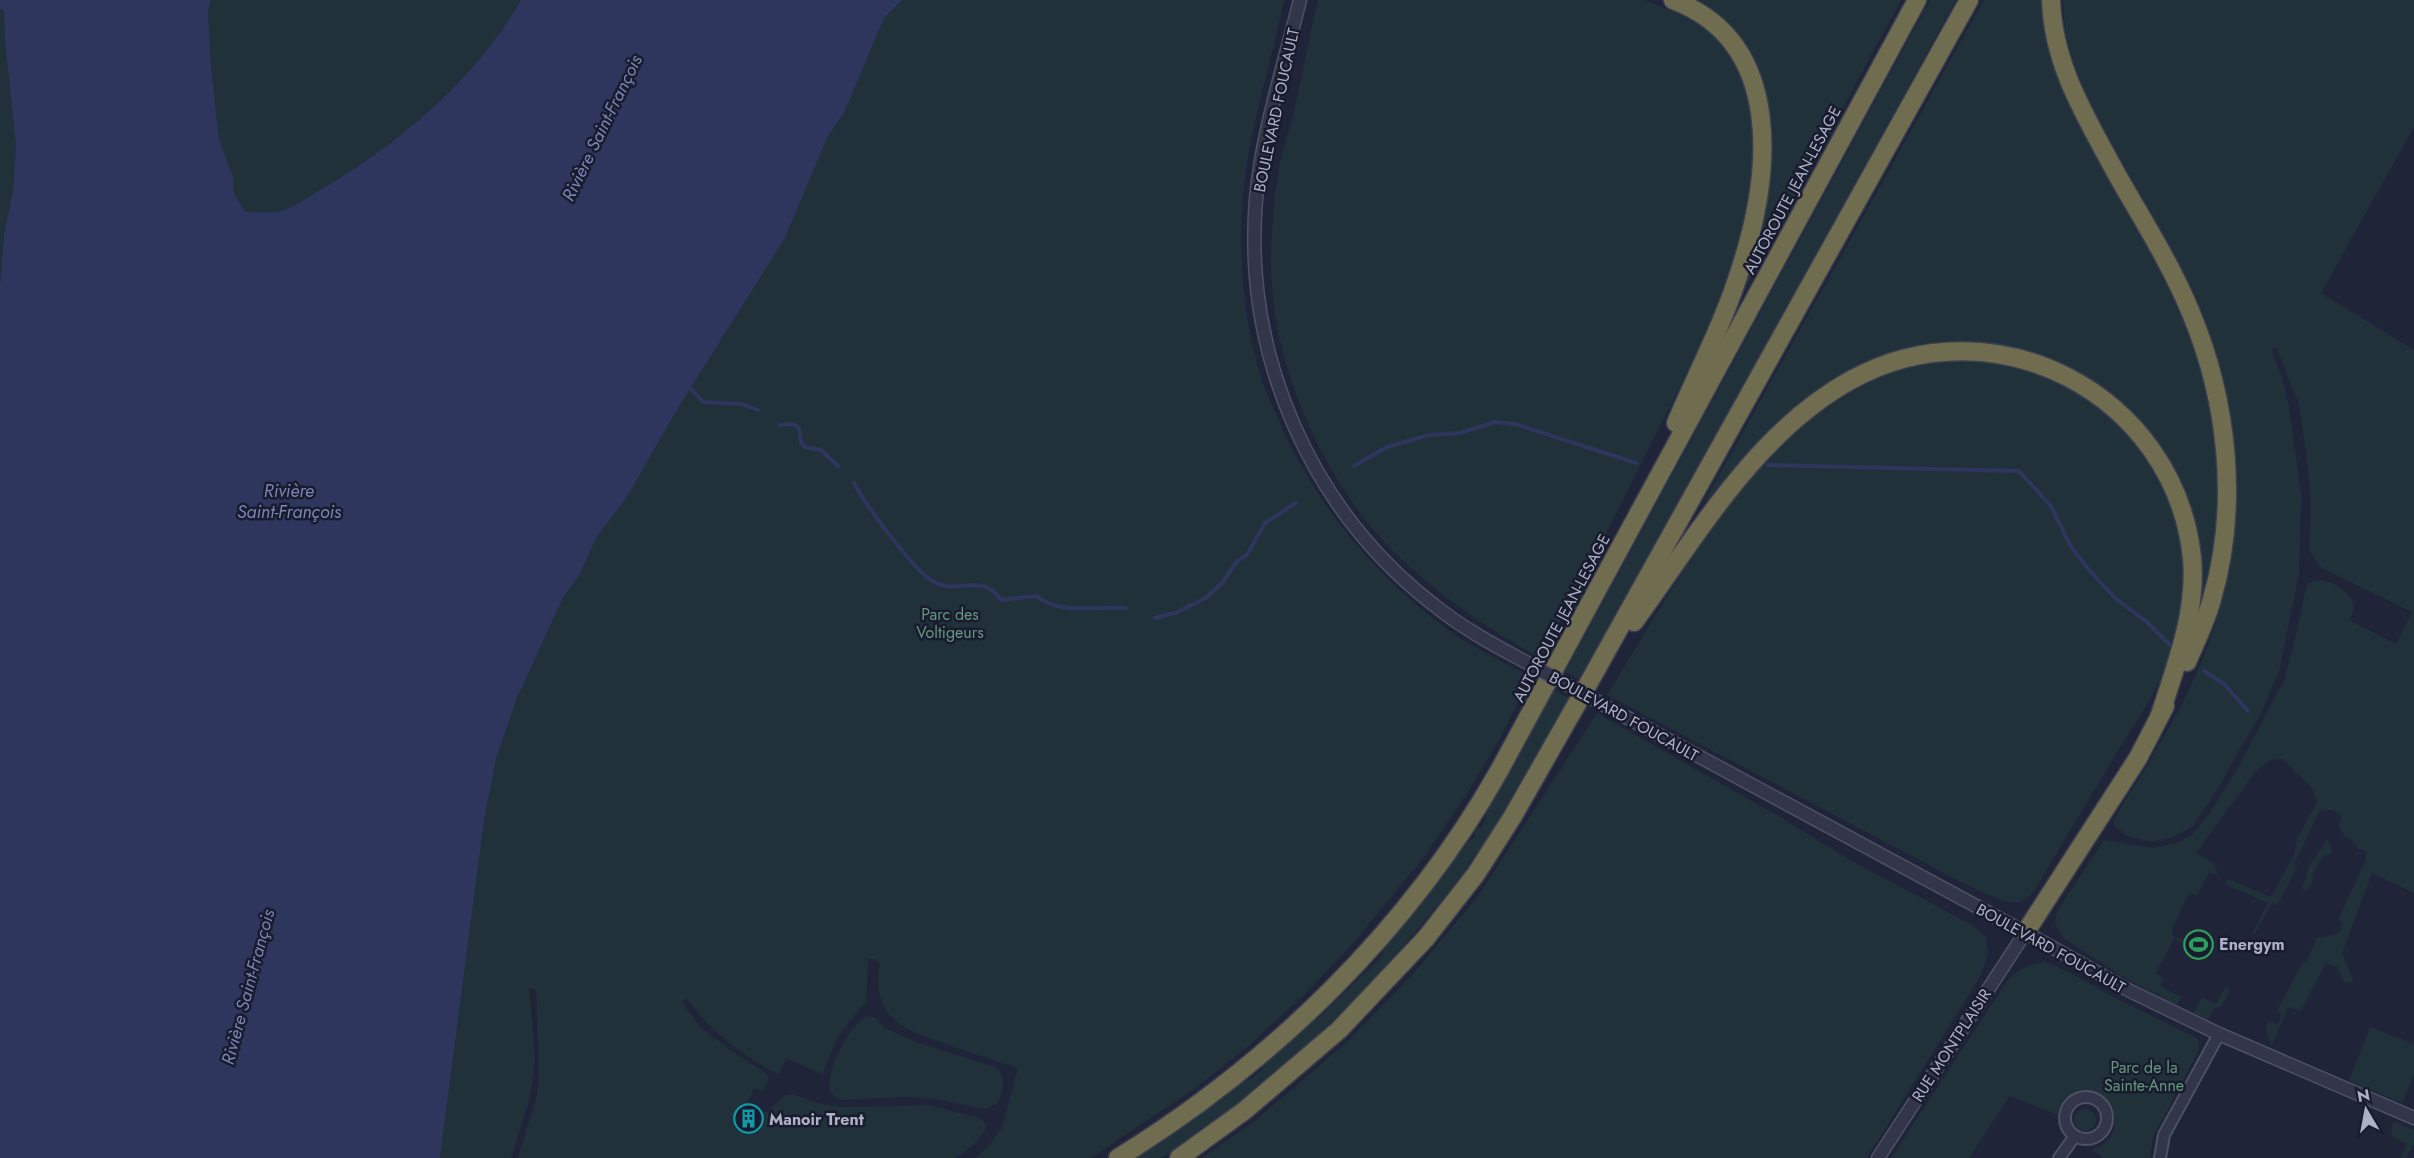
<svg xmlns="http://www.w3.org/2000/svg" width="2414" height="1158" viewBox="0 0 2414 1158" font-family="Jost,sans-serif">
<rect width="100%" height="100%" fill="#1f2439"/>
<g fill="#21313a">
<path d="M211,0H521C476,78 400,143 323,188C311,195 299,204 287,209C274,214 259,212 246,212L234,194L233,176L219,139L211,66L208,12Z"/>
<path d="M902,0H1284C1271,65 1249,128 1243,195C1238,257 1243,324 1263,383C1267,396 1274,408 1279,421C1315,503 1372,573 1444,627C1470,647 1502,661 1531,677L1498,742L1468,792L1425,856L1350,947L1305,994L1251,1044L1198,1086L1091,1158H975L989,1146L1002,1127L1018,1068C996,1061 974,1053 952,1046C909,1031 869,1021 880,964L874,959H868L866,1002L839,1035L822,1074L786,1058L779,1075C742,1055 711,1032 687,999L682,1001L699,1026L733,1052L766,1073L769,1078L763,1092L754,1088L736,1128L750,1134L761,1111L767,1112L786,1095L793,1094L817,1103L837,1107L928,1105L980,1118L987,1125C981,1141 969,1149 955,1158H518L537,1095L539,1076L536,990L529,987L535,1060L530,1098L511,1158H440L484,821L496,759L517,698L563,598L580,574L596,538L627,497L675,413L785,238L827,138L845,111L884,18Z"/>
<path d="M1318,0H1642C1675,10 1713,27 1733,57C1744,73 1748,94 1751,113C1766,228 1695,357 1645,456C1611,524 1577,591 1540,658C1488,629 1438,595 1396,554C1324,483 1271,365 1271,264C1271,234 1274,203 1278,173C1281,154 1288,135 1293,116C1302,77 1309,38 1318,0Z"/>
<path d="M1691,0H1901L1742,295L1739,293L1769,117C1760,63 1743,25 1691,0Z"/>
<polygon points="1930,0 1956,0 1581,680 1565,672"/>
<polygon points="1984,0 2046,0 2048,24 2190,324 2212,399 2219,477 2217,555 2196,627 2198,605 2165,459 2051,362 1899,352 1868,364 1838,380 1710,506 1705,500"/>
<path d="M2063,0H2414V127L2321,293L2414,350V893L2372,873L2342,953L2354,982L2345,983L2337,967L2326,963L2301,1011L2288,1007L2271,1047L2266,1030L2268,1021L2278,1024L2281,1015L2277,1011L2303,961L2306,963L2317,938L2340,933L2343,923L2338,920L2366,859V851L2358,849L2351,840L2342,833L2339,825L2342,816L2333,810H2320L2294,864L2297,867L2277,906L2272,903L2255,934L2253,932L2268,903L2225,884L2228,879L2271,897L2294,855L2297,838L2317,802L2311,787L2282,759L2270,760L2255,772L2196,853L2214,863L2218,875L2209,873L2197,895L2189,893L2173,927L2172,935L2190,944L2189,946L2173,937L2174,939L2156,973L2164,978L2160,986L2181,997L2177,1005L2128,980L2063,938L2055,923L2057,911L2104,840L2153,848L2177,843L2193,834L2207,817L2240,764L2285,678L2299,622L2306,586C2309,583 2313,580 2318,580C2331,580 2354,593 2354,607C2354,611 2351,616 2349,620L2396,644L2412,612L2330,572L2319,566L2309,550L2311,507L2307,458L2299,405L2276,347L2271,349L2283,381L2289,407L2301,494L2299,574L2279,672L2261,713L2215,793L2193,826L2171,838L2151,842L2127,836L2113,825C2116,811 2145,771 2154,754C2169,727 2186,699 2198,670C2222,615 2237,554 2237,494C2237,424 2222,351 2191,287C2168,241 2142,197 2117,152C2091,104 2063,56 2063,0Z"/>
<polygon points="0,9 4,10 5,41 16,146 13,190 4,234 0,286"/>
<path d="M1951,359C2026,361 2074,378 2125,433C2157,467 2181,522 2185,569C2188,597 2177,645 2165,671C2150,702 2130,731 2112,761C2087,803 2062,844 2037,886C2033,892 2028,900 2020,902C2007,906 1974,888 1961,882L1607,695C1676,585 1740,454 1857,389C1875,379 1895,368 1915,364C1927,361 1940,361 1951,359Z"/>
<path d="M1554,690L1569,698L1563,709L1487,840L1468,864L1469,866C1395,961 1314,1049 1216,1119C1202,1130 1176,1152 1160,1158C1154,1158 1144,1158 1137,1158L1208,1108L1245,1079L1249,1080L1263,1069L1261,1065L1314,1018L1316,1020L1381,957L1386,944L1467,843L1475,836L1474,830L1477,826L1481,828L1486,819V812Z"/>
<polygon points="1597,713 1778,816 1852,861 1974,926 1986,937 1988,954 1980,977 1867,1158 1201,1158 1254,1122 1349,1040 1414,973 1478,896"/>
<path d="M2327,840L2332,847L2330,854L2324,856C2316,867 2312,870 2312,883L2306,892L2302,888L2309,866Z"/>
<path d="M2043,961L2069,972L2125,1003L2197,1038L2199,1045L2198,1052L2153,1137L2150,1158H2103L2092,1149C2139,1136 2104,1071 2069,1096C2062,1101 2058,1107 2058,1115L2010,1096L1969,1158H1891L2007,981C2017,969 2027,965 2042,963Z"/>
<polygon points="2226,987 2230,991 2221,1007 2214,1008 2210,1016 2200,1011 2209,1017 2208,1020 2194,1013 2202,997 2216,1004"/>
<path d="M867,1016L875,1017L884,1028L919,1043L995,1067C1008,1077 1003,1091 997,1104L984,1109L936,1099L909,1097L839,1100L830,1091C825,1072 849,1025 867,1016Z"/>
<polygon points="2370,1027 2414,1044 2414,1073 2402,1103 2349,1081"/>
<circle cx="2085" cy="1120" r="11"/>
<polygon points="2393,1121 2414,1130 2414,1144 2406,1158 2400,1158 2407,1144 2391,1136"/>
</g>
<path fill="#2f365d" d="M0,0H211L208,12L211,66L219,139L233,176L234,194L246,212C259,212 274,214 287,209C299,204 311,195 323,188C400,143 476,78 521,0H902L884,18L845,111L827,138L785,238L675,413L627,497L596,538L580,574L563,598L517,698L496,759L484,821L440,1158H0V286L4,234L13,190L16,146L5,41L4,10L0,9Z"/>
<g fill="none" stroke-linecap="round" stroke-linejoin="round">
<g stroke="#2f365d" stroke-width="4">
<polyline points="690,388 703,402 742,404 758,410"/>
<polyline points="779,425 794,424 799,428 801,442 805,447 821,450 838,466"/>
<polyline points="1768,465 2019,471 2051,506 2071,547 2090,571 2115,598 2147,622 2170,645"/>
<polyline points="1354,466 1387,447 1429,435 1460,433 1495,422 1515,424 1636,463"/>
<path d="M854,483C865,504 912,568 931,580C959,598 980,570 1001,600L1037,596C1056,615 1099,606 1126,608"/>
<polyline points="1155,618 1178,612 1207,597 1222,583 1237,561 1247,555 1265,523 1296,503"/>
<polyline points="2204,671 2224,684 2248,711"/>
</g>
<defs>
<g id="minor">
<circle cx="2086" cy="1118" r="21"/>
<polyline points="2059,1158 2075,1136"/>
<polyline points="2160,1158 2164,1135 2219,1034"/>
</g>
<g id="tertiary">
<path d="M1300,0C1284,65 1262,132 1256,199C1243,355 1310,509 1434,605C1461,627 1492,644 1522,660"/>
<polyline points="1613,710 2050,946 2130,991 2219,1034 2414,1118"/>
<polyline points="1878,1158 2025,933"/>
</g>
<g id="motorway">
<path d="M1673,0C1785,42 1771,174 1741,267C1725,320 1698,371 1676,423"/>
<path d="M2051,0C2053,65 2086,117 2116,173C2142,219 2171,264 2191,313C2228,402 2239,506 2212,599C2206,621 2196,641 2187,662"/>
<path d="M1634,622C1697,536 1755,433 1851,380C1995,300 2175,395 2192,558C2197,612 2176,665 2160,715"/>
<polyline points="2025,933 2138,758 2165,706"/>
<path d="M1118,1158C1272,1063 1410,929 1499,771L1917,0"/>
<polyline points="1179,1158 1244,1111 1339,1030 1426,938 1476,874 1513,816 1587,686 1969,0"/>
</g>
</defs>
<use href="#minor" stroke="#4d5164" stroke-width="14"/>
<use href="#tertiary" stroke="#4d5164" stroke-width="15"/>
<use href="#motorway" stroke="#3a3e51" stroke-width="21"/>
<use href="#minor" stroke="#33364a" stroke-width="10"/>
<use href="#tertiary" stroke="#33364a" stroke-width="12"/>
<use href="#motorway" stroke="#706c4f" stroke-width="18"/>
<defs>
<polyline id="tertiary-bridge" points="1522,660 1613,710"/>
</defs>
<use href="#tertiary-bridge" stroke="#4d5164" stroke-width="15" stroke-linecap="butt"/>
<use href="#tertiary-bridge" stroke="#33364a" stroke-width="12"/>
</g>
<defs>
<symbol id="stadium-ring" viewBox="-11 -11 22 22"><circle r="9.5" fill="#191c2e" stroke="#2e9e5b" stroke-width="1.5"/><path d="M0-5a6.5 5 0 1 0 0 10a6.5 5 0 1 0 0-10ZM-3.5-1.8h7v3.6h-7Z" fill="#2e9e5b"/></symbol>
<symbol id="building-ring" viewBox="-11 -11 22 22"><circle r="9.5" fill="#191c2e" stroke="#0f9aa8" stroke-width="1.5"/><path d="M-4-6H4V6H1V3H-1V6H-4ZM-2.5-4.3h1.7v1.8h-1.7ZM.8-4.3h1.7v1.8H.8ZM-2.5-1h1.7V.8h-1.7ZM.8-1h1.7V.8H.8Z" fill="#0f9aa8"/></symbol>
</defs>
<g fill-rule="evenodd">
<use href="#stadium-ring" x="2182" y="928" width="33" height="33"/>
<use href="#building-ring" x="732" y="1102" width="33" height="33"/>
</g>
<g text-anchor="middle" stroke-width="5" stroke-linejoin="round" paint-order="stroke">
<g font-size="16" fill="#adb0c6" stroke="#191c2e">
<text transform="translate(1276 110) rotate(-78)" y="6">BOULEVARD FOUCAULT</text>
<text transform="translate(1792 190) rotate(-62)" y="6">AUTOROUTE JEAN-LESAGE</text>
<text transform="translate(1561 618) rotate(-62)" y="6">AUTOROUTE JEAN-LESAGE</text>
<text transform="translate(1624 716) rotate(29)" y="6">BOULEVARD FOUCAULT</text>
<text transform="translate(2051 948) rotate(29)" y="6">BOULEVARD FOUCAULT</text>
<text transform="translate(1951 1045) rotate(-57)" y="6">RUE MONTPLAISIR</text>
</g>
<g font-size="16" fill="#63987d" stroke="#191c2e">
<text x="950" y="620">Parc des<tspan x="950" dy="18">Voltigeurs</tspan></text>
<text x="2144" y="1073">Parc de la<tspan x="2144" dy="18">Sainte-Anne</tspan></text>
</g>
<g font-size="16" font-weight="bold" fill="#adb0c6" stroke="#191c2e" text-anchor="start">
<text x="2219" y="950">Energym</text>
<text x="769" y="1125">Manoir Trent</text>
</g>
<g font-size="18" font-style="italic" fill="#7b85b5" stroke="#191c2e">
<text transform="translate(602 128) rotate(-64)" y="6">Rivière Saint-François</text>
<text x="289" y="497">Rivière<tspan x="289" dy="21">Saint-François</tspan></text>
<text transform="translate(248 987) rotate(-75)" y="6">Rivière Saint-François</text>
</g>
</g>
<g transform="translate(2366 1110) rotate(350)" stroke="#191c2e" stroke-width="4.5" paint-order="stroke">
<path d="M0-4.5L10 22L0 15L-10 22Z" fill="#adb0c6"/>
<text y="-9" font-size="16" font-weight="bold" text-anchor="middle" fill="#adb0c6">N</text>
</g>
</svg>
